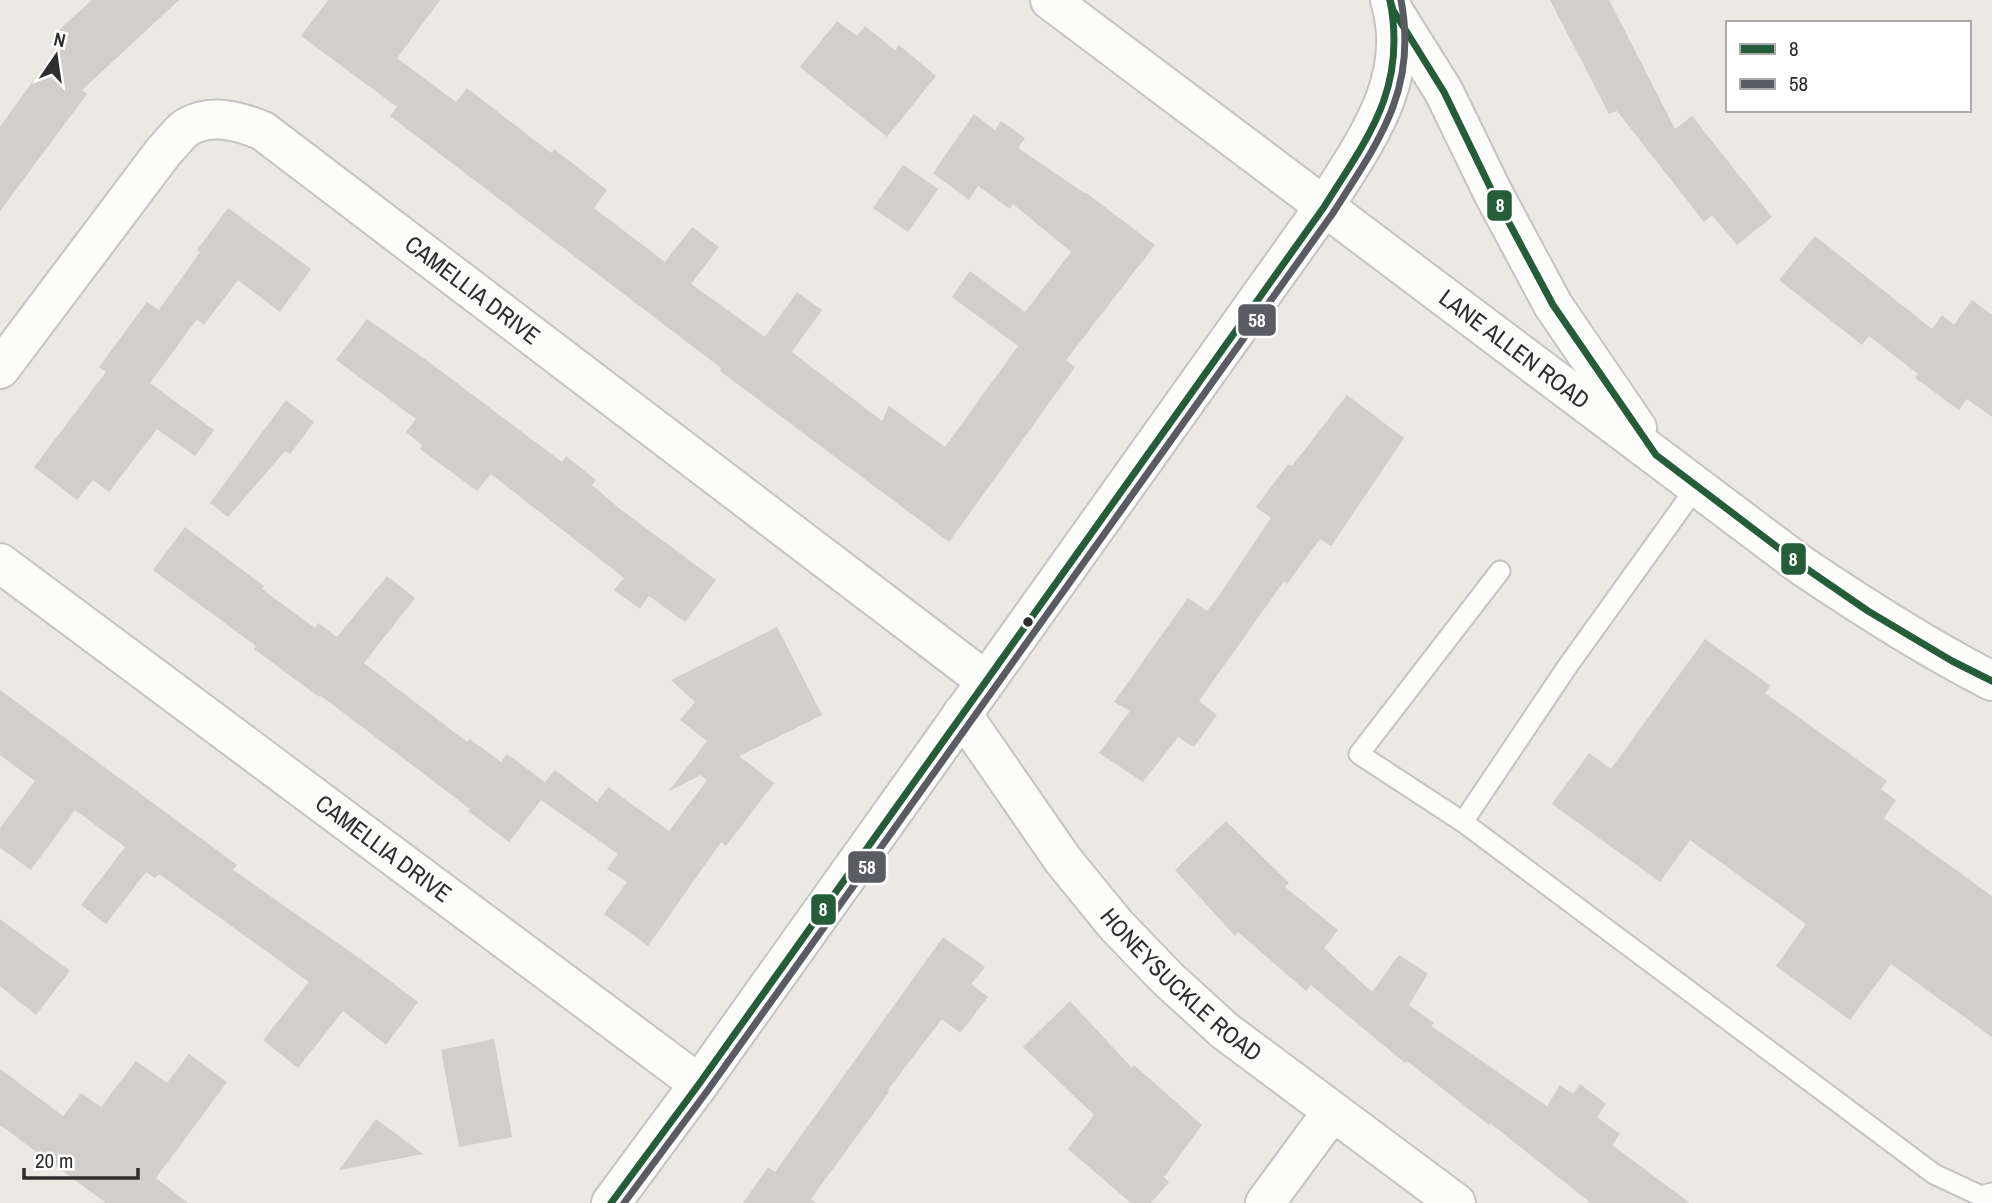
<svg xmlns="http://www.w3.org/2000/svg" width="1992" height="1203" viewBox="0 0 1992 1203" font-family="'Archivo Narrow',sans-serif">
<rect width="100%" height="100%" fill="#ece8e4"/>
<g fill="#d1cecb">
<polygon points="92,0 179,0 82,90 87,94 0,211 0,127 63,39 57,32"/>
<polygon points="328,0 440,0 397,58 456,102 467,88 551,153 554,149 607,190 594,208 665,262 692,227 719,247 691,284 765,337 797,292 822,310 792,352 882,421 889,406 945,447 1018,346 952,297 970,271 1025,312 1071,252 1013,204 1010,209 978,186 969,200 933,173 974,114 995,130 1001,121 1025,138 1018,148 1084,193 1085,192 1155,245 1066,360 1075,367 949,542 720,371 721,368 390,116 397,107 301,36"/>
<polygon points="1550,0 1609,0 1675,129 1692,116 1772,217 1737,245 1712,215 1704,222 1617,111 1609,114"/>
<polygon points="837,21 857,36 865,26 895,50 899,45 936,76 887,137 800,67"/>
<polygon points="903,165 938,189 908,232 873,208"/>
<polygon points="228,208 311,269 280,312 238,280 204,325 197,319 150,383 214,430 195,456 157,429 109,492 93,480 77,500 34,467 106,372 99,367 147,302 159,310 200,252 197,250"/>
<polygon points="1815,236 1932,329 1942,315 1954,325 1972,300 1992,315 1992,417 1967,399 1959,410 1915,378 1918,374 1869,336 1862,345 1779,280"/>
<polygon points="367,319 429,362 562,462 566,456 596,480 592,485 620,509 716,580 685,622 649,596 640,609 614,590 624,578 491,474 477,491 420,449 422,445 406,432 416,419 336,360"/>
<polygon points="1347,395 1404,438 1331,546 1320,539 1287,584 1284,581 1199,701 1217,715 1194,747 1178,737 1143,782 1099,753 1130,711 1114,702 1188,598 1207,611 1218,597 1271,518 1256,507 1288,464 1292,466"/>
<polygon points="286,400 314,422 290,454 285,451 228,517 210,503"/>
<polygon points="185,527 264,586 262,589 315,628 318,623 337,637 387,576 415,598 364,663 467,742 470,739 501,762 507,754 545,782 555,770 597,802 608,787 669,831 707,780 701,775 669,791 707,741 680,720 695,702 671,680 777,627 822,715 739,756 774,783 726,846 721,842 648,946 604,914 627,882 607,869 618,854 541,800 509,842 468,811 470,809 320,695 319,697 254,649 256,646 153,570"/>
<polygon points="1705,639 1771,686 1765,693 1887,781 1881,789 1896,800 1884,818 1992,896 1992,1037 1891,964 1850,1020 1776,966 1806,924 1690,840 1660,882 1552,804 1589,753 1611,769"/>
<polygon points="0,690 237,865 233,870 369,965 418,1002 386,1045 343,1011 298,1068 263,1040 309,982 159,874 155,878 146,872 106,924 81,905 125,847 75,810 31,870 0,848 0,828 35,781 0,755"/>
<polygon points="1226,821 1289,883 1285,887 1338,930 1324,948 1372,992 1399,955 1428,974 1409,1005 1434,1023 1431,1026 1547,1106 1560,1085 1573,1094 1580,1084 1606,1104 1597,1117 1620,1134 1612,1145 1690,1203 1591,1203 1490,1123 1489,1125 1407,1061 1405,1063 1311,985 1306,991 1238,932 1235,936 1175,870"/>
<polygon points="0,919 70,971 36,1015 0,986"/>
<polygon points="943,937 985,967 971,984 988,997 960,1033 942,1019 887,1091 889,1092 811,1199 816,1203 743,1203 768,1167 775,1172"/>
<polygon points="1070,1001 1132,1068 1134,1065 1202,1125 1164,1177 1169,1182 1151,1203 1131,1203 1068,1149 1094,1115 1023,1047"/>
<polygon points="494,1039 512,1137 459,1147 441,1050"/>
<polygon points="189,1054 227,1082 156,1178 188,1203 106,1203 0,1125 0,1069 63,1116 81,1093 101,1107 136,1061 167,1083"/>
<polygon points="376,1119 423,1154 339,1170"/>
</g>
<g fill="none" stroke-linecap="round" stroke-linejoin="round">
<defs>
<g id="lane">
<polyline points="1697,486 1567,667 1463,822 1934,1174 1981,1196 1992,1193"/>
<polyline points="1463,822 1359,754 1500,571"/>
</g>
<g id="street">
<path id="s1" d="M0,369L164,151C171,144 179,133 187,127C212,113 239,121 263,131L986,681"/>
<path id="s2" d="M0,563L699,1084"/>
<path id="s3" d="M962,714L1063,860L1116,925L1168,979L1225,1031L1456,1203"/>
<polyline points="1265,1203 1332,1112"/>
</g>
<g id="secondary">
<path id="s4" d="M1050,0L1801,565C1863,607 1925,647 1992,681"/>
<polyline points="1394,12 1444,92 1492,191 1553,305 1637,428"/>
<path d="M611,1203L699,1084L1324,207C1364,143 1414,79 1390,0"/>
</g>
</defs>
<use href="#lane" stroke="#c5c4c5" stroke-width="23"/>
<use href="#street" stroke="#c5c4c5" stroke-width="42"/>
<use href="#secondary" stroke="#c5c4c5" stroke-width="42"/>
<use href="#lane" stroke="#fcfcfb" stroke-width="19"/>
<use href="#street" stroke="#fcfcfb" stroke-width="38"/>
<use href="#secondary" stroke="#fcfcfb" stroke-width="38"/>
<defs>
<g id="bus-1">
<polyline points="1390,0 1393,10 1444,92 1492,191 1553,305 1656,455 1801,565 1868,611 1952,661 1992,681"/>
<path d="M611,1203L699,1084L1324,207C1369,136 1407,88 1390,0"/>
</g>
<path id="bus-2" d="M624,1203L708,1090L1333,213C1379,141 1418,89 1401,0"/>
</defs>
<use href="#bus-1" stroke="#fff" stroke-width="12"/>
<use href="#bus-2" stroke="#fff" stroke-width="12"/>
<use href="#bus-1" stroke="#255d39" stroke-width="7"/>
<use href="#bus-2" stroke="#5a5c61" stroke-width="7"/>
</g>
<circle fill="#2e2e2e" stroke="#fff" stroke-width="2.5" cx="1028" cy="622" r="6"/>
<g text-anchor="middle" stroke-width="5" stroke-linejoin="round" paint-order="stroke">
<g font-size="24" fill="#2e2e2e" stroke="#fff">
<text dy="8" stroke="none"><textPath href="#s1" startOffset="648">CAMELLIA DRIVE</textPath></text>
<text dy="8" stroke="none"><textPath href="#s4" startOffset="581">LANE ALLEN ROAD</textPath></text>
<text dy="8" stroke="none"><textPath href="#s2" startOffset="478">CAMELLIA DRIVE</textPath></text>
<text dy="8" stroke="none"><textPath href="#s3" startOffset="350">HONEYSUCKLE ROAD</textPath></text>
</g>
</g>
<g stroke="#fff" stroke-width="2.5">
<rect x="1486" y="189" width="27" height="33" rx="7" fill="#255d39"/>
<rect x="1237" y="303" width="40" height="34" rx="7" fill="#5a5c61"/>
<rect x="1780" y="542" width="27" height="34" rx="7" fill="#255d39"/>
<rect x="847" y="850" width="40" height="34" rx="7" fill="#5a5c61"/>
<rect x="810" y="893" width="27" height="33" rx="7" fill="#255d39"/>
</g>
<g font-size="19" text-anchor="middle" font-weight="bold" fill="#fff">
<text x="1500" y="212">8</text>
<text x="1257" y="327">58</text>
<text x="1793" y="566">8</text>
<text x="867" y="874">58</text>
<text x="823" y="916">8</text>
</g>
<rect x="1726" y="21" width="245" height="91" fill="#ffffff" stroke="#ababab" stroke-width="2"/>
<rect x="1740" y="44" width="35" height="10" fill="#255d39" stroke="#ababab" stroke-width="2"/>
<text x="1789" y="56" font-size="21" fill="#2e2e2e">8</text>
<rect x="1740" y="79" width="35" height="10" fill="#5a5c61" stroke="#ababab" stroke-width="2"/>
<text x="1789" y="91" font-size="21" fill="#2e2e2e">58</text>
<g transform="translate(56 56) rotate(13)" stroke="#ffffff" stroke-width="5" paint-order="stroke">
<path d="M0-5L12 26L0 18L-12 26Z" fill="#2e2e2e"/>
<text y="-10" font-size="19" font-weight="bold" text-anchor="middle" fill="#2e2e2e">N</text>
</g>
<path d="M24 1168v10h114v-10" fill="none" stroke="#2e2e2e" stroke-width="3.5"/>
<text x="35" y="1168" font-size="21" fill="#2e2e2e" stroke="#ffffff" stroke-width="5" paint-order="stroke">20 m</text>
</svg>
